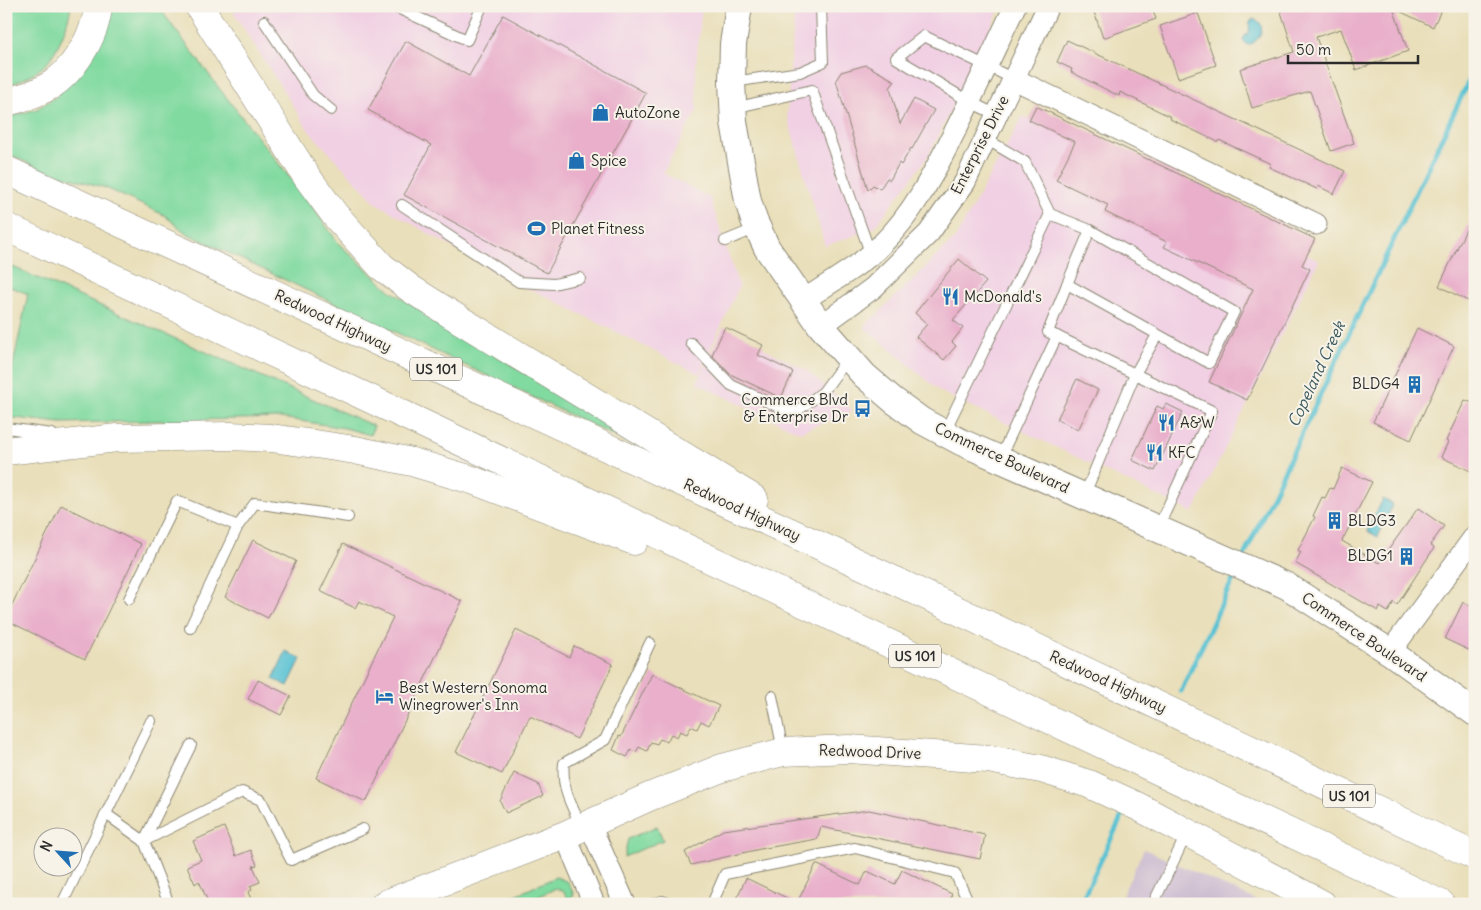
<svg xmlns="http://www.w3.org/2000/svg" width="1481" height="910" viewBox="0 0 1481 910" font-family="Delius,sans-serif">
<rect width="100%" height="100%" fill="#f7f3e8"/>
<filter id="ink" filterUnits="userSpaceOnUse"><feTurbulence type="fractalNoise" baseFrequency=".02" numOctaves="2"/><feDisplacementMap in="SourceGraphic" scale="10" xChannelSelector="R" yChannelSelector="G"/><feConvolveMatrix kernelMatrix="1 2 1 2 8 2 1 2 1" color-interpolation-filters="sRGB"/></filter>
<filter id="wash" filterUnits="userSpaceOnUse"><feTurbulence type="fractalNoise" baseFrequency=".0096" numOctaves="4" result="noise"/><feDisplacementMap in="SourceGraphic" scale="20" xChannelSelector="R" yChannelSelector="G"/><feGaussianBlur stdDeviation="1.12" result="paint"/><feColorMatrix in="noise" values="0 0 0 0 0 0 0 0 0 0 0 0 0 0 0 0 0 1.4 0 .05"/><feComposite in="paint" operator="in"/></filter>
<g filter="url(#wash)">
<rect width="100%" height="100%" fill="#e9dfba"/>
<g fill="#f1d0e4">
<polygon points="237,6 702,6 696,64 697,110 663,173 710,198 739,287 699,374 539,293 516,284 376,203 309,131 234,13"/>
<polygon points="795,6 1001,6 929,155 874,228 825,246 787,115"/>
<polygon points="1023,116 1319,260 1193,513 941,392 864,327 956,237"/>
<polygon points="723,327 806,370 853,411 799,432 697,383"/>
</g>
<polygon fill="#cebed1" points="1144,849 1264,904 1118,904"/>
<g fill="#81daa0" stroke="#568266">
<path d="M6,6H71C68,25 58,52 44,66C34,75 19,81 6,87Z"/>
<polygon points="104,6 158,6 219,88 305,197 340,245 391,291 447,327 642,442 640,448 186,233 164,215 106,188 43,170 6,153 6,118 37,109 57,96"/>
<polygon points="6,264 374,426 370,435 345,428 281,418 61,423 6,417 6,398 28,294 6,285"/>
<polygon points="657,826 663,840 624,857 628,839"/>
<polygon points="556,877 568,882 574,895 568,899 564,892 556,888 524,904 496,904"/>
</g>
<g fill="#58c2d3" stroke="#42767f">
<path d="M1254,19C1269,23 1259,44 1247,45L1243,41L1244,37L1249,32L1250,21Z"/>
<polygon points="1383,499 1393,504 1378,537 1367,531"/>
<polygon points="286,651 301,659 288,686 273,679"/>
</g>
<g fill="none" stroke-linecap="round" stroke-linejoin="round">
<g stroke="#58c2d3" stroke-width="5">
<polyline points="1243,558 1475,68"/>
<polyline points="1181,691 1236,573"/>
<polyline points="1080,904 1122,816"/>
</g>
</g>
<g id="blocks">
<g fill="#e9afcb">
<polygon points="1092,6 1151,6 1156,19 1103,38"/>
<polygon points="1279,6 1443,6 1433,27 1393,8 1408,51 1356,70 1341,29 1316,37 1354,143 1331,151 1310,91 1252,108 1240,69 1294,52"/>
<polygon points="1198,13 1216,65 1178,78 1160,26"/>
<polygon points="503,15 646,93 547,273 404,195 431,145 368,110 406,41 469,76"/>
<polygon points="1067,40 1345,171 1334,194 1318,186 1317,189 1269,167 1271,164 1219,140 1218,142 1170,119 1171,117 1120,92 1119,96 1071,72 1072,69 1057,62"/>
<polygon points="866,65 895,81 890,88 900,124 914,99 934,110 912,149 911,148 901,165 899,163 890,180 887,178 880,189 873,185 868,190 836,80 841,72"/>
<polygon points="1036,106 1315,239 1302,265 1310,269 1247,400 1209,382 1253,289 1164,247 1167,242 1105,212 1108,205 1056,180 1075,142 1029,120"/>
<polygon points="1475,211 1475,288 1468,301 1439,286"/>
<polygon points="959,259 986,282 953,320 963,328 952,342 956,346 944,360 916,337 927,324 915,313"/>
<polygon points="725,327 763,345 758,355 793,372 781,398 730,374 712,355"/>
<polygon points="1417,328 1454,346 1411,440 1373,422"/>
<polygon points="1077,379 1098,390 1078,430 1057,419"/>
<polygon points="1465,400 1475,404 1475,473 1441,457 1448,442 1446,441"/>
<polygon points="1166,404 1183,412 1155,471 1132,460 1157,406 1163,409"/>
<polygon points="1342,468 1372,482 1342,541 1379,563 1418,508 1444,526 1430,545 1434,548 1397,605 1394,602 1388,612 1380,607 1378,611 1295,563 1301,552 1298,550 1315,517 1313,516 1322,497 1325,498 1330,488 1333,489"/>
<polygon points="61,505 141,544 85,659 6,620 6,617"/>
<polygon points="253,540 296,561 268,618 225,597"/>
<polygon points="343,544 462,601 366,802 316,778 393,617 359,601 355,608 320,591"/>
<polygon points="1463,602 1475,608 1475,653 1445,639"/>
<polygon points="516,630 569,657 574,646 613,664 577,739 530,716 502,774 456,752"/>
<polygon points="652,674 719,706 709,725 701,721 697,729 691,726 687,734 680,731 677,737 671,734 667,742 660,739 657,744 651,742 647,751 639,747 636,752 631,750 627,757 613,750 619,736 621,737"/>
<polygon points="258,680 291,696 281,715 248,699"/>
<polygon points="514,773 538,784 543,796 506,813 500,801"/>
<polygon points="869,810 985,835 980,859 821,827 817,839 760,849 691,865 685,852 723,830"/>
<polygon points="224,827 236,856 251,850 257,865 253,866 260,882 250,886 252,890 248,892 253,904 209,904 199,881 195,884 187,866 201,860 193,841"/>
<polygon points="816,864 860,885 867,871 895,884 902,870 952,894 947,904 734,904 746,878 797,903"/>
</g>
</g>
</g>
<g filter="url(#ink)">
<use href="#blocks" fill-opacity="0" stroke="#8a8572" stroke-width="1"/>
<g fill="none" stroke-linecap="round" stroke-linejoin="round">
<defs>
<g id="service">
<polyline points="393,6 467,40 482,6"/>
<polyline points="264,21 313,95 331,110"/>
<polyline points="733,82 800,72 823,62 821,6"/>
<polyline points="734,108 812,90 871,255"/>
<polyline points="997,115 970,102 896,58 924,36 1014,79"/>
<polyline points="986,139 1025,162 1050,214 1090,230 1234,312 1209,363 1067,284 1048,332 1135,374 1084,496"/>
<polyline points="402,205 519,282 554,284 580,278"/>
<polyline points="725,241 757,228"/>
<polyline points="1067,284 1090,230"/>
<polyline points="1157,335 1135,374 1212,411 1158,528"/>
<polyline points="691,343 731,385 783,409 797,411 823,392 848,358"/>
<polyline points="6,428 52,434"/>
<polyline points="944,433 1050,214"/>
<polyline points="1000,458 1057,336"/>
<polyline points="129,599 177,501 238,526 255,503 348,517"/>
<polyline points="190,628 238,526"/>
<polyline points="772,696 783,751"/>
<polyline points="106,814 144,841 191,745"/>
<path d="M581,826C571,804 561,788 564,763L605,740L650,643"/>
<polyline points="62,904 151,721"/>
<polyline points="169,904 144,841 242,792 261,800 291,860 363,829"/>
<polyline points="654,904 662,901 671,904"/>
<polyline points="712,904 725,874 855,848 955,873 969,904"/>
<polyline points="1153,904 1187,833"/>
</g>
<g id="minor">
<polyline points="1014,79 1316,224"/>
<path d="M804,300C829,283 860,266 881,245C912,215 933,175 952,137C974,94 994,50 1015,6"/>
<polyline points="821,326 873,288 929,233 965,182 1048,6"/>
<polyline points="1390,652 1475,536"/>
<polyline points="589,823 625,904"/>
<polyline points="565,835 594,904"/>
</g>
<polyline id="tertiary" points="739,6 733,44 732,82 734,122 748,201 754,220 767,248 821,326 864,375 893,400 922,421 961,442 1287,586 1390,652 1475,713"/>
<polyline id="secondary" points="385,904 565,835 649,797 722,768 783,752 849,749 988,759 1041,769 1089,784 1137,806 1322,904"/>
<g id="motorway">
<polyline points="199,6 307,177 335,215 381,266 411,289 452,315 754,499"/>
<path d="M6,102C19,99 32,95 44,89C71,76 96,36 98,6"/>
<polyline points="6,170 866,567 1475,856"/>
<polyline points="6,227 1441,904"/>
<polyline points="6,451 117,438 230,436 271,438 322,445 355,450 412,462 472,480 634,541"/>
</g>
</defs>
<use href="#service" stroke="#8a8572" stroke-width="12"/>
<use href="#minor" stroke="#8a8572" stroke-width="23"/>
<use href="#tertiary" stroke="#8a8572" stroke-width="28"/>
<use href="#secondary" stroke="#8a8572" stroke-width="29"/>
<use href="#motorway" stroke="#8a8572" stroke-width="29"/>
<use href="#service" stroke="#fff" stroke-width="10"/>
<use href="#minor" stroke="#fff" stroke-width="21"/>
<use href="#tertiary" stroke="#fff" stroke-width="26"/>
<use href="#secondary" stroke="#fff" stroke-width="28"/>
<use href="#motorway" stroke="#fff" stroke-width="28"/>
</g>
</g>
<defs>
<symbol id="shop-bare" viewBox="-9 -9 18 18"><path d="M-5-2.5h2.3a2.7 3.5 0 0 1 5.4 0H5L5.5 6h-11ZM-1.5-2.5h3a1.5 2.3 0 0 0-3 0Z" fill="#1f6fb2" stroke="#f7f3e8" stroke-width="2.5" paint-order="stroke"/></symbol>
<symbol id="stadium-bare" viewBox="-9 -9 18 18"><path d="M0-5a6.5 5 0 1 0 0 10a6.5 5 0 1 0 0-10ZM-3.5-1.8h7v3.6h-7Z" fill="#1f6fb2" stroke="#f7f3e8" stroke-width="2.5" paint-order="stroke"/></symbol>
<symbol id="restaurant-bare" viewBox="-9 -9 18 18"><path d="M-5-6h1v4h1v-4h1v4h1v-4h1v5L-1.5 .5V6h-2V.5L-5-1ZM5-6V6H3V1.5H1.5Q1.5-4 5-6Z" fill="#1f6fb2" stroke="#f7f3e8" stroke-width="2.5" paint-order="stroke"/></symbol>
<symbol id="building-bare" viewBox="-9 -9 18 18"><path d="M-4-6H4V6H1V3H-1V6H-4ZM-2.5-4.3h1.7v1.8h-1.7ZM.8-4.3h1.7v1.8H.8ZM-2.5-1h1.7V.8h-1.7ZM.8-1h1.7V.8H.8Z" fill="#1f6fb2" stroke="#f7f3e8" stroke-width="2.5" paint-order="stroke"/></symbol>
<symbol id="bus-bare" viewBox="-9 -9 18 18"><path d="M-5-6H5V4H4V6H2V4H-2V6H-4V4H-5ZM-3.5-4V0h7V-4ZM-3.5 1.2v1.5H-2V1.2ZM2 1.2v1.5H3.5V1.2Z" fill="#1f6fb2" stroke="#f7f3e8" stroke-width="2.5" paint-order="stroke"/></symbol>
<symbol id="hotel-bare" viewBox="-9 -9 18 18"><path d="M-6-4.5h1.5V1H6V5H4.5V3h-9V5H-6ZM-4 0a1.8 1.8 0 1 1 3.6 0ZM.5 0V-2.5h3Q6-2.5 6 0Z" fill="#1f6fb2" stroke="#f7f3e8" stroke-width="2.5" paint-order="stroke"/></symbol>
</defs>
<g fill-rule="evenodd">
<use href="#shop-bare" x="588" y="100" width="25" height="25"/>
<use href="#shop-bare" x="564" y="148" width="25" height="25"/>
<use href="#stadium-bare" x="524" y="216" width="25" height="25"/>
<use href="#restaurant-bare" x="938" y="284" width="25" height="25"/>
<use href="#building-bare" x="1402" y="372" width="25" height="25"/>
<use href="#bus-bare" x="850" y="396" width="25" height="25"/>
<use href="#restaurant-bare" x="1154" y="410" width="25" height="25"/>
<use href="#restaurant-bare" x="1142" y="440" width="25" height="25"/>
<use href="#building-bare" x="1322" y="508" width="25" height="25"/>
<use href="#building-bare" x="1394" y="544" width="25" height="25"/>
<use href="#hotel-bare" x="372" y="684" width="25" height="25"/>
</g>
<g text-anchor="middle" stroke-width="4" stroke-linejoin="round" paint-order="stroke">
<g fill="#f7f3e8" stroke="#686764" stroke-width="1">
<rect x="410" y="357.5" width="52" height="23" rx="4"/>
<rect x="889" y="644.5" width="52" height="23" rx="4"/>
<rect x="1323" y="784.5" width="52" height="23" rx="4"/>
</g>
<g font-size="14" font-weight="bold" fill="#2b2b2b">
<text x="436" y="374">US 101</text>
<text x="915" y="661">US 101</text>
<text x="1349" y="801">US 101</text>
</g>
<g font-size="15" fill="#2b2b2b" stroke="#f7f3e8" text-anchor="start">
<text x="615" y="118">AutoZone</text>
<text x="591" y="166">Spice</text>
<text x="551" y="234">Planet Fitness</text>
<text x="964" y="302">McDonald's</text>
<text x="1400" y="389" text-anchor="end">BLDG4</text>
<text x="848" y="405" text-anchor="end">Commerce Blvd<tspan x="848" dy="17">&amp; Enterprise Dr</tspan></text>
<text x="1180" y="428">A&amp;W</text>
<text x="1168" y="458">KFC</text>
<text x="1348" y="526">BLDG3</text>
<text x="1393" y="561" text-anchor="end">BLDG1</text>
<text x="399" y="693">Best Western Sonoma<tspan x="399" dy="17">Winegrower's Inn</tspan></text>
</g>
<g font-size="15" fill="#2b2b2b" stroke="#f7f3e8">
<text transform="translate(980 145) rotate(-63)" y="5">Enterprise Drive</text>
<text transform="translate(333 321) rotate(25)" y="5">Redwood Highway</text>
<text transform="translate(1002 458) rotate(25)" y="5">Commerce Boulevard</text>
<text transform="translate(742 510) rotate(25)" y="5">Redwood Highway</text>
<text transform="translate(1364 637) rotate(34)" y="5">Commerce Boulevard</text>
<text transform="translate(1108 682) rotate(25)" y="5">Redwood Highway</text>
<text transform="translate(870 752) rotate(2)" y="5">Redwood Drive</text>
</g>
<g font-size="16" font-style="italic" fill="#38585d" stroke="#f7f3e8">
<text transform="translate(1316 374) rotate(-65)" y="6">Copeland Creek</text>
</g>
</g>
<rect width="1481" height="910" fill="none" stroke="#f7f3e8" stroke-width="25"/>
<g transform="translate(58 852) rotate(296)"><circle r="24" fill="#f7f3e8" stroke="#a5a39c"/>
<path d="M0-4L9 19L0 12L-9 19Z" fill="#1f6fb2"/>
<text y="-8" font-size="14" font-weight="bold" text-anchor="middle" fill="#2b2b2b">N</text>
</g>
<path d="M1288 55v8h130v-8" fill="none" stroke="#2b2b2b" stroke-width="2.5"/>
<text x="1296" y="55" font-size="15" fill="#2b2b2b" stroke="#f7f3e8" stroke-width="4" paint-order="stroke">50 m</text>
</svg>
